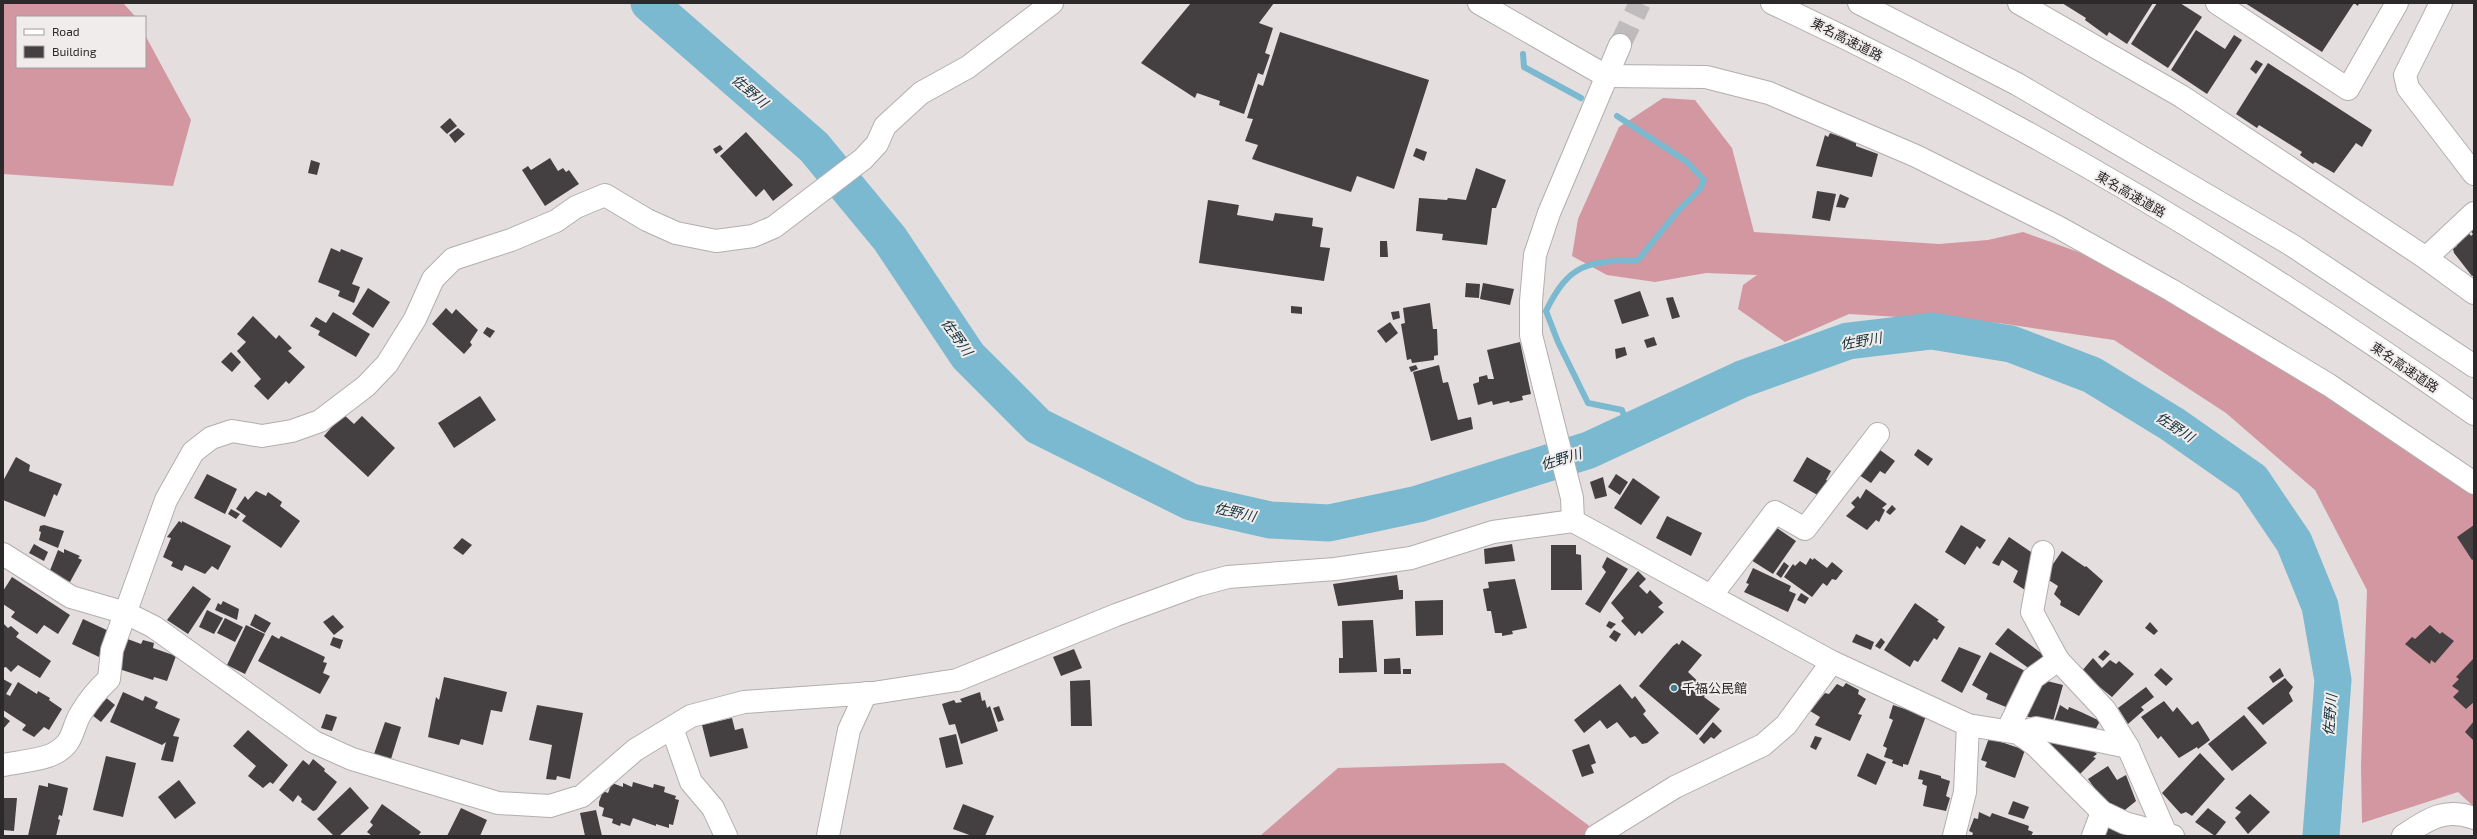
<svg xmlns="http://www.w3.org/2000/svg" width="2477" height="839" viewBox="0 0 2477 839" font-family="'Exo 2','Noto Sans JP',sans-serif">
<rect width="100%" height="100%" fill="#e4dedf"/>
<g fill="#d297a0">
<polygon points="3,3 123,3 134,15 135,17 17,17 17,67 145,67 145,35 191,120 173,186 3,174"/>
<polygon points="1663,98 1695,100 1732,148 1754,232 1939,244 1988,240 2023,232 2117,266 2474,483 2474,807 2458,792 2362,823 2361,765 2367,590 2315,490 2226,413 2114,340 1999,323 1849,314 1785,342 1738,309 1743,285 1757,275 1706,273 1655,282 1607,275 1572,256 1578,219 1619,127"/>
<polygon points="1504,763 1603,836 1260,836 1338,768"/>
</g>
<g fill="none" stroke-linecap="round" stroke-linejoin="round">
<g stroke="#7ab9cf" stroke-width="6">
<polyline points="1523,54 1524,67 1581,98"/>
<path d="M1617,116L1686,161L1704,180L1700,189L1678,211L1638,260C1588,262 1570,262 1546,311L1558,342L1588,403L1622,410L1630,431"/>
</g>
<polyline stroke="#7ab9cf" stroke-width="37" points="649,3 814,147 890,239 968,356 1038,426 1191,502 1270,520 1329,523 1418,504 1589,450 1742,379 1848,341 1932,331 2011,344 2092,375 2172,424 2252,480 2294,542 2320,606 2333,680 2321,836"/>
</g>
<g fill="#443f40">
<polygon points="1191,3 1274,3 1259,23 1273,28 1265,53 1270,55 1263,75 1258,73 1244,114 1219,105 1220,101 1197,93 1195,98 1141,63"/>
<polygon points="2062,3 2153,3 2127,44 2109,32 2107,36 2085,20 2086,18"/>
<polygon points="2157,3 2180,3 2202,17 2168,68 2131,44"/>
<polygon points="2245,3 2359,3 2358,6 2354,3 2322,52"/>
<polygon points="2196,30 2225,49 2234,35 2242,40 2207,94 2171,70"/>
<polygon points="1280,32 1429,80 1394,189 1357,176 1351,192 1252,159 1258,145 1245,141 1253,119 1247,118 1258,84 1263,86"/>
<polygon points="2256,60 2263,64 2256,74 2250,69"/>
<polygon points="2268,63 2372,130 2362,147 2356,143 2334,173 2315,162 2313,164 2300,155 2302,152 2259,125 2257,128 2236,114"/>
<polygon points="450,118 457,126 447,134 440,127"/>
<polygon points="458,128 465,134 455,143 449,135"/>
<polygon points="746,132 793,185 773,201 764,189 756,197 720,156"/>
<polygon points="1830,133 1856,142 1856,146 1878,154 1872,177 1816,166 1825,135 1828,137"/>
<polygon points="720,145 723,149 716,154 713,149"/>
<polygon points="1416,148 1427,152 1424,161 1413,156"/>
<polygon points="550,158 558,171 563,168 566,172 569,170 579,184 545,206 522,170 528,166 531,170"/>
<polygon points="311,160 320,163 317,175 308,173"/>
<polygon points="1476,168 1506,180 1496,208 1492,208 1487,245 1442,240 1443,234 1416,231 1419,198 1447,200 1448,198 1466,200"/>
<polygon points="1817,191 1836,194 1830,221 1812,218"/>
<polygon points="1840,194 1849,198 1845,208 1836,207"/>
<polygon points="1208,200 1239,205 1237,215 1273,221 1275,213 1313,218 1312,226 1323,228 1320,247 1330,248 1324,281 1199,263"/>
<polygon points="2474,227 2474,275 2472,276 2454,253 2453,249 2457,246 2453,240 2467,231 2471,236 2473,234 2470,230"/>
<polygon points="1380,241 1387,241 1388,257 1380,257"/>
<polygon points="331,248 340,252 341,249 363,258 352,284 360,287 354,303 338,296 340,291 318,282"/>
<polygon points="1466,283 1480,284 1479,298 1465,297"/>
<polygon points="1483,283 1514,289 1510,305 1480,299"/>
<polygon points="368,288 390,302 373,328 352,314"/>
<polygon points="1640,291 1649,316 1622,324 1614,300"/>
<polygon points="1673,297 1680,317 1672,319 1666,298"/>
<polygon points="1430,303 1433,329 1437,329 1438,355 1434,356 1434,360 1412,363 1411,359 1407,360 1401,324 1405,323 1403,308"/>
<polygon points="1291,306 1302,307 1302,314 1291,313"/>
<polygon points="446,308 452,314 456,309 478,330 470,342 472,345 464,354 432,324"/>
<polygon points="1399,311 1400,318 1393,320 1391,312"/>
<polygon points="333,312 370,334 356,357 318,335 320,331 310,326 316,317 326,323"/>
<polygon points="253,316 276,339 279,335 292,348 288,351 305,367 289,384 286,381 268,400 254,386 261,379 237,351 246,342 237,334"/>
<polygon points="1390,322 1398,333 1386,343 1377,331"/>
<polygon points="487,327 495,331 490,338 483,333"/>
<polygon points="1654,337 1657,345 1647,348 1644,340"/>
<polygon points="1520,342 1531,394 1522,396 1523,400 1510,403 1509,401 1493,405 1492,401 1478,405 1473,384 1479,382 1479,377 1487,375 1488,379 1494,379 1487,350"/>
<polygon points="1625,347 1627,355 1616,359 1615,349"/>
<polygon points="231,352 241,362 232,372 221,362"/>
<polygon points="1416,365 1418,369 1411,372 1409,367"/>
<polygon points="1439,365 1443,383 1448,382 1458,420 1471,417 1473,429 1431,441 1413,372"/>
<polygon points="480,396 496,420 454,448 438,423"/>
<polygon points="343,414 354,424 362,416 395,448 368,477 324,436"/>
<polygon points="1918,449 1933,459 1928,466 1914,455"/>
<polygon points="1880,450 1895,461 1885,474 1880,471 1871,483 1859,475 1868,460 1871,462"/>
<polygon points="16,457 30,465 29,471 62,484 57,496 54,494 45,517 3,500 3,481"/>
<polygon points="1807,457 1831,471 1826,480 1830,482 1821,497 1793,481"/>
<polygon points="207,474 237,489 225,514 194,498"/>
<polygon points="1616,474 1628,482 1620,495 1608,487"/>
<polygon points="1603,477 1607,496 1595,499 1590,482"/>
<polygon points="1633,478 1660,497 1641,525 1614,508"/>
<polygon points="1866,489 1887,504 1882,508 1885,510 1879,522 1876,520 1867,530 1846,516 1855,507 1851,503 1858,496 1860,499"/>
<polygon points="256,491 266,496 268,492 282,502 280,506 300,521 281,548 242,521 246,516 236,509 245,496 248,500"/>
<polygon points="1892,505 1896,509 1890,515 1886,512"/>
<polygon points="231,509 240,514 236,519 228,514"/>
<polygon points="1667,516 1702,533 1691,556 1656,538"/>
<polygon points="179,521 182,523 182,521 231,546 218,570 212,566 205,574 185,565 182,571 171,566 173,562 163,557 171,538 167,537"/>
<polygon points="44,525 64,531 58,548 39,540 41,532 39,531 40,526"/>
<polygon points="1961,525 1986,540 1980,549 1977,546 1965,565 1945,552"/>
<polygon points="2474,525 2474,559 2472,560 2457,537"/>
<polygon points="1774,526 1796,541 1773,574 1751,560"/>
<polygon points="2009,537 2037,556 2028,592 2013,582 2018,571 2002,560 1999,566 1992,563"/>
<polygon points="462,538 472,545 463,555 453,548"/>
<polygon points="34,544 48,552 44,561 29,553"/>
<polygon points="1512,544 1515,561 1485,564 1484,549"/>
<polygon points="1551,545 1576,545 1576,554 1581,555 1582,590 1551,590"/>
<polygon points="64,549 80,556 78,558 82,560 70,582 49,573 58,550 64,553"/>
<polygon points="2062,551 2085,567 2086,566 2103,581 2079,616 2060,605 2061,601 2054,594 2058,586 2044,577"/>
<polygon points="1607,557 1628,569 1600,613 1585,604 1606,572 1602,567"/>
<polygon points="1810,558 1813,560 1814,558 1827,568 1832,562 1843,571 1836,580 1832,579 1827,586 1823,583 1812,597 1784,577 1793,564 1795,566 1800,561 1806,565"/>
<polygon points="1784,562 1789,566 1781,578 1776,574"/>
<polygon points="1753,568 1791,586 1789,591 1796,594 1788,612 1744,592 1749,584 1746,583"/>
<polygon points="1638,571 1646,579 1639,586 1647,594 1650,590 1663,603 1658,607 1664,612 1642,634 1639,631 1635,636 1621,621 1624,618 1611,603"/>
<polygon points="1397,575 1399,590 1403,590 1403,599 1338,606 1333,584"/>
<polygon points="12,577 70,615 58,634 44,625 37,634 11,617 15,612 3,604 3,591"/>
<polygon points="1515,579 1527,628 1512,631 1513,634 1502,636 1502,633 1495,633 1491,611 1487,611 1483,589 1489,588 1488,582"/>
<polygon points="193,586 211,599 188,634 167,620"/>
<polygon points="1801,593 1809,598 1805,604 1797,600"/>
<polygon points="1443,600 1443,635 1416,636 1415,601"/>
<polygon points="223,601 239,609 237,620 215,610 218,603 221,605"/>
<polygon points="1915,603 1939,620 1937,621 1945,627 1937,640 1934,638 1918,662 1914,660 1910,667 1884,650"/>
<polygon points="207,610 223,618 214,634 199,627"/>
<polygon points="255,614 271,623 265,633 250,625"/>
<polygon points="333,615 344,627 334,635 323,622"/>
<polygon points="225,618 243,627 235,642 217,633"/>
<polygon points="83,619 111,632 99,657 72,644"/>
<polygon points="1373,620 1377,672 1339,673 1339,658 1343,658 1342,621"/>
<polygon points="1609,621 1616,624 1611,629 1606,626"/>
<polygon points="2150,622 2158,631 2154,635 2145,628"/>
<polygon points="3,623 8,628 11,626 19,633 16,637 51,661 40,678 18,665 11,672 6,667 3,668"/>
<polygon points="246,625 265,634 245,674 227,665"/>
<polygon points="2430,625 2440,634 2442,632 2454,641 2435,663 2431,660 2430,664 2405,644 2412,637 2415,639"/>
<polygon points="2008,628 2049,659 2034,672 1995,644"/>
<polygon points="1614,630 1621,634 1616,642 1609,637"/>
<polygon points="1856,634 1874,642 1871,650 1852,642"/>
<polygon points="272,635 279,639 281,636 325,657 323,662 327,663 323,673 330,676 320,694 258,661"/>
<polygon points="333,637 343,640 340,649 330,645"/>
<polygon points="125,638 141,644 143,640 154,643 153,648 176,656 167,681 154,677 153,680 116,668"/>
<polygon points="1881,638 1885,642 1880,649 1875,646"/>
<polygon points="1682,640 1702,655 1688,672 1708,691 1704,697 1720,709 1697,735 1639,686 1673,646 1677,643 1679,645"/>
<polygon points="1959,647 1981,656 1962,693 1941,681"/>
<polygon points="1074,649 1082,668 1061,676 1053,657"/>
<polygon points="2105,650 2110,654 2103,661 2098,657"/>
<polygon points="1990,652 2025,671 2011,709 1986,699 1988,694 1972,685"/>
<polygon points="1400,658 1401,674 1384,674 1384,659"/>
<polygon points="2093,658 2102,668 2110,660 2116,664 2119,661 2134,674 2112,697 2081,672"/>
<polygon points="2474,658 2474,702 2466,709 2453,697 2459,691 2452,686 2459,679 2456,677"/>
<polygon points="2161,668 2173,679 2166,686 2154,675"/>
<polygon points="2280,668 2284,676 2273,683 2269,677"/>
<rect x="1403" y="669" width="8" height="5"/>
<polygon points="444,677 507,692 502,712 491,710 483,745 461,739 459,745 428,737 436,697 439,700"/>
<polygon points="2044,678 2047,681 2063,685 2053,721 2023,716"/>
<polygon points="2285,678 2293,687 2289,693 2293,701 2263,725 2247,708"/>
<polygon points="3,679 12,684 6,694 10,696 18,682 37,694 38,691 50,698 49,700 62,709 49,730 44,727 34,737 22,730 26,725 3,710"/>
<polygon points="1090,680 1092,726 1071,726 1070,681"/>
<polygon points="1846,683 1859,690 1858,694 1866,699 1858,714 1862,715 1850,741 1815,725 1820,717 1810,711 1825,693 1829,694 1837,684 1843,687"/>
<polygon points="1620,684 1632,699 1635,696 1646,711 1643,714 1659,733 1647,743 1642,744 1635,736 1630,738 1617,722 1607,729 1600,720 1584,733 1574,720"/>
<polygon points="2146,687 2154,697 2141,707 2144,710 2128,724 2118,708"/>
<polygon points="123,692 143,701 145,696 158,702 155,708 180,719 173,736 179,737 173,762 161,760 166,742 162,745 110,722"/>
<polygon points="980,692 982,701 985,700 987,708 990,706 998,731 961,744 955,724 949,725 942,704 954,700 956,703 962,702 960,699"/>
<polygon points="104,696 115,705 101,722 88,712"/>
<polygon points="2164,701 2173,712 2177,707 2192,725 2198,721 2210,740 2198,749 2197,747 2179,758 2161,736 2158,739 2141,717"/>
<polygon points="537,705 583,713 570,779 557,776 556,780 546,779 552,745 529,740"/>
<polygon points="1893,705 1926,716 1908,765 1903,764 1903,767 1892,763 1893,760 1884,757 1887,748 1883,746 1893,720 1889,718"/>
<polygon points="2060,705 2068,710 2069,707 2081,712 2100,721 2093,734 2054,722"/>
<polygon points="999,706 1004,720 998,722 993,708"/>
<polygon points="326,714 337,717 332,731 321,728"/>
<polygon points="2244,715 2267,743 2232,771 2208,744"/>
<polygon points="3,716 10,721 3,729"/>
<polygon points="732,718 735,730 743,728 748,748 710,757 702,725"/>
<polygon points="2474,721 2474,741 2465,732"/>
<polygon points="385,722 401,727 391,759 374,754"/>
<polygon points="1713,722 1722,731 1714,739 1711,737 1704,744 1699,739"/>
<polygon points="248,730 288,765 273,784 270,782 263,788 248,776 256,766 233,746"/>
<polygon points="956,734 963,764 946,768 939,738"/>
<polygon points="2052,734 2092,749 2097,754 2093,757 2096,758 2080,774 2046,742"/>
<polygon points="1815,736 1822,738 1816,750 1810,747"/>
<polygon points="1989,738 2025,750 2015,778 1985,767 1987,762 1981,760"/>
<polygon points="1589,744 1596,763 1591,765 1594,773 1582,777 1572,750"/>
<polygon points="1867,753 1886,762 1876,785 1857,776"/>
<polygon points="2200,753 2225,779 2192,816 2186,812 2181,814 2162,793"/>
<polygon points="106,756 136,763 123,817 93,810"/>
<polygon points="313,759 325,769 324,771 337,782 316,810 313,811 301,802 302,799 298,795 293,802 279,790 303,760 309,765"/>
<polygon points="2108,766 2117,780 2126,775 2136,801 2120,814 2111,811 2088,779"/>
<polygon points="1920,770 1941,776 1941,778 1950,781 1946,796 1950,798 1946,811 1923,806 1927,786 1922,784 1923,780 1918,779"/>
<polygon points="179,780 196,803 175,819 158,797"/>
<polygon points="633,782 653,788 654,784 665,787 664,792 676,796 675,799 679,800 673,825 669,824 669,828 656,824 656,826 633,818 630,826 621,823 620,826 612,823 613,819 602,816 604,808 599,806 599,802 603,791 608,793 612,783 623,787 623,783 632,787"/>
<polygon points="48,783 68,788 62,816 59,815 58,819 60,820 56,836 28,836 39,785 48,787"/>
<polygon points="350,787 369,808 339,836 334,836 317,819"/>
<polygon points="2250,794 2270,812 2248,834 2235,818 2241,812 2235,808"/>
<polygon points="3,798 17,798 14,831 3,830"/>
<polygon points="2013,801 2029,807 2024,819 2008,814"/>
<polygon points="382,804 421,832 418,836 372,836 367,832 373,825 370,822"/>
<polygon points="963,804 994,816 985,836 972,836 953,829"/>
<polygon points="461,808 487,820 480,836 447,836"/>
<polygon points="2208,808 2226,822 2215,836 2195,822"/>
<polygon points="596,810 602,836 585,836 580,813"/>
<polygon points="1979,812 1990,817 1992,813 2029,826 2028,830 2033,832 2031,836 1972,836 1973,833 1969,831 1974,818 1978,819"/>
<polygon points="2106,826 2137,836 2102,836"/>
</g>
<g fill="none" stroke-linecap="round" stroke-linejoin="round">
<polyline stroke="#bfbabb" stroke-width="22" stroke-dasharray="22 11" stroke-linecap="butt" points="1620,45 1640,3"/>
<defs>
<g id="minor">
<polyline points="1479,3 1606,76 1706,77 1769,93 1916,156 2058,227 2171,290 2329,385 2474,483"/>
<polyline points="2019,3 2181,96 2426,258 2474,293"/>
<polyline points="2217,3 2348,89 2397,3"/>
<polyline points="2441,3 2405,75 2408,88 2474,174"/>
<polyline points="2426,258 2474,213"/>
<polyline points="1573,521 1572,498 1531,335 1531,301 1535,255 1549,213 1620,45"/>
<polyline points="2043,552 2032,612 2058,660 2105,710 2128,747 2166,834"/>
<polyline points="3,554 71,597 126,613 154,627 314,742 352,759 498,803 550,806 582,796 635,750 691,716 744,702 873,693 957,680 1116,615 1198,585 1228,577 1335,569 1411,558 1493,532 1573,521 1832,662 1968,725 2018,733 2035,745 2102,812 2125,823 2173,836"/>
<polyline points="1711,596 1775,512 1805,529 1878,434"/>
<polyline points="672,728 691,782 713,808 726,836"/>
<polyline points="2007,731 2033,678 2058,660"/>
<polyline points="2018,733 2036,728 2128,747"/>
<path d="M3,765C17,762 43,760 55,753C75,742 71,729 81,713C89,700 98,689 109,679L112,650L166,500L193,452L211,438L232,431L262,436L292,431L320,421L366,386L387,364L415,319L433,279L453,259L511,240L556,221L576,207L605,195L647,220L676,233L716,241L753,236L774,227L863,159L877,144L885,126L921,93L968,67L1052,3"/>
<polyline points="828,836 849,730 866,693"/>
<polyline points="1596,836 1675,787 1763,745 1786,725 1832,662"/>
<polyline points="1954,836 1965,792 1968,725"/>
<polyline points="2093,836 2102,812"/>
<path d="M2403,836C2427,820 2444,807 2474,818"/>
</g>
<g id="highway">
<path d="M1772,3C2015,116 2255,259 2474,414"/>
<polyline points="1859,3 2017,84 2290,244 2474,366"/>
</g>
</defs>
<use href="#minor" stroke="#b3aeae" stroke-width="24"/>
<use href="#highway" stroke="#b3aeae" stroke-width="24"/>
<use href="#minor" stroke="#fff" stroke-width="22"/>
<use href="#highway" stroke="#fff" stroke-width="22"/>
</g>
<circle fill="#3f7e92" stroke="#f1ecec" stroke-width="1.5" cx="1674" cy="688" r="4"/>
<g text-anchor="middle" stroke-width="4" stroke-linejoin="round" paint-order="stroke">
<g font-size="13" fill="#2b292a" stroke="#f1ecec">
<text transform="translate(1847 39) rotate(27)" y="5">東名高速道路</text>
<text transform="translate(2131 194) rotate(30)" y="5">東名高速道路</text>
<text transform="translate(2405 367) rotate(34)" y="5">東名高速道路</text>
</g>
<g font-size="13" fill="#2b292a" stroke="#f1ecec" text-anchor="start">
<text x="1682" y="693">千福公民館</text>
</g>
<g font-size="14" font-style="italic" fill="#13323c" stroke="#f1ecec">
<text transform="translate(750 91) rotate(41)" y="5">佐野川</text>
<text transform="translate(957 337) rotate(55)" y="5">佐野川</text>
<text transform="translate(1861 341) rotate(-10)" y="5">佐野川</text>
<text transform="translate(2175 427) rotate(33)" y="5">佐野川</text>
<text transform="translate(1561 459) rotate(-17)" y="5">佐野川</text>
<text transform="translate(1235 512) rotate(13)" y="5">佐野川</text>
<text transform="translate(2330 715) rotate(-85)" y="5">佐野川</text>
</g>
</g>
<rect width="2477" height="839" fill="none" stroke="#2b292a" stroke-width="8"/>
<rect x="16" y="16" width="130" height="52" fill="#f1ecec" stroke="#a29e9e"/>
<rect x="24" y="29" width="20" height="6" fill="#ffffff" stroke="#a29e9e"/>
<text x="52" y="36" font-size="12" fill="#2b292a">Road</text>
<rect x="24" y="46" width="20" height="12" fill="#443f40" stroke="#a29e9e"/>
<text x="52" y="56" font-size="12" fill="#2b292a">Building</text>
</svg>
